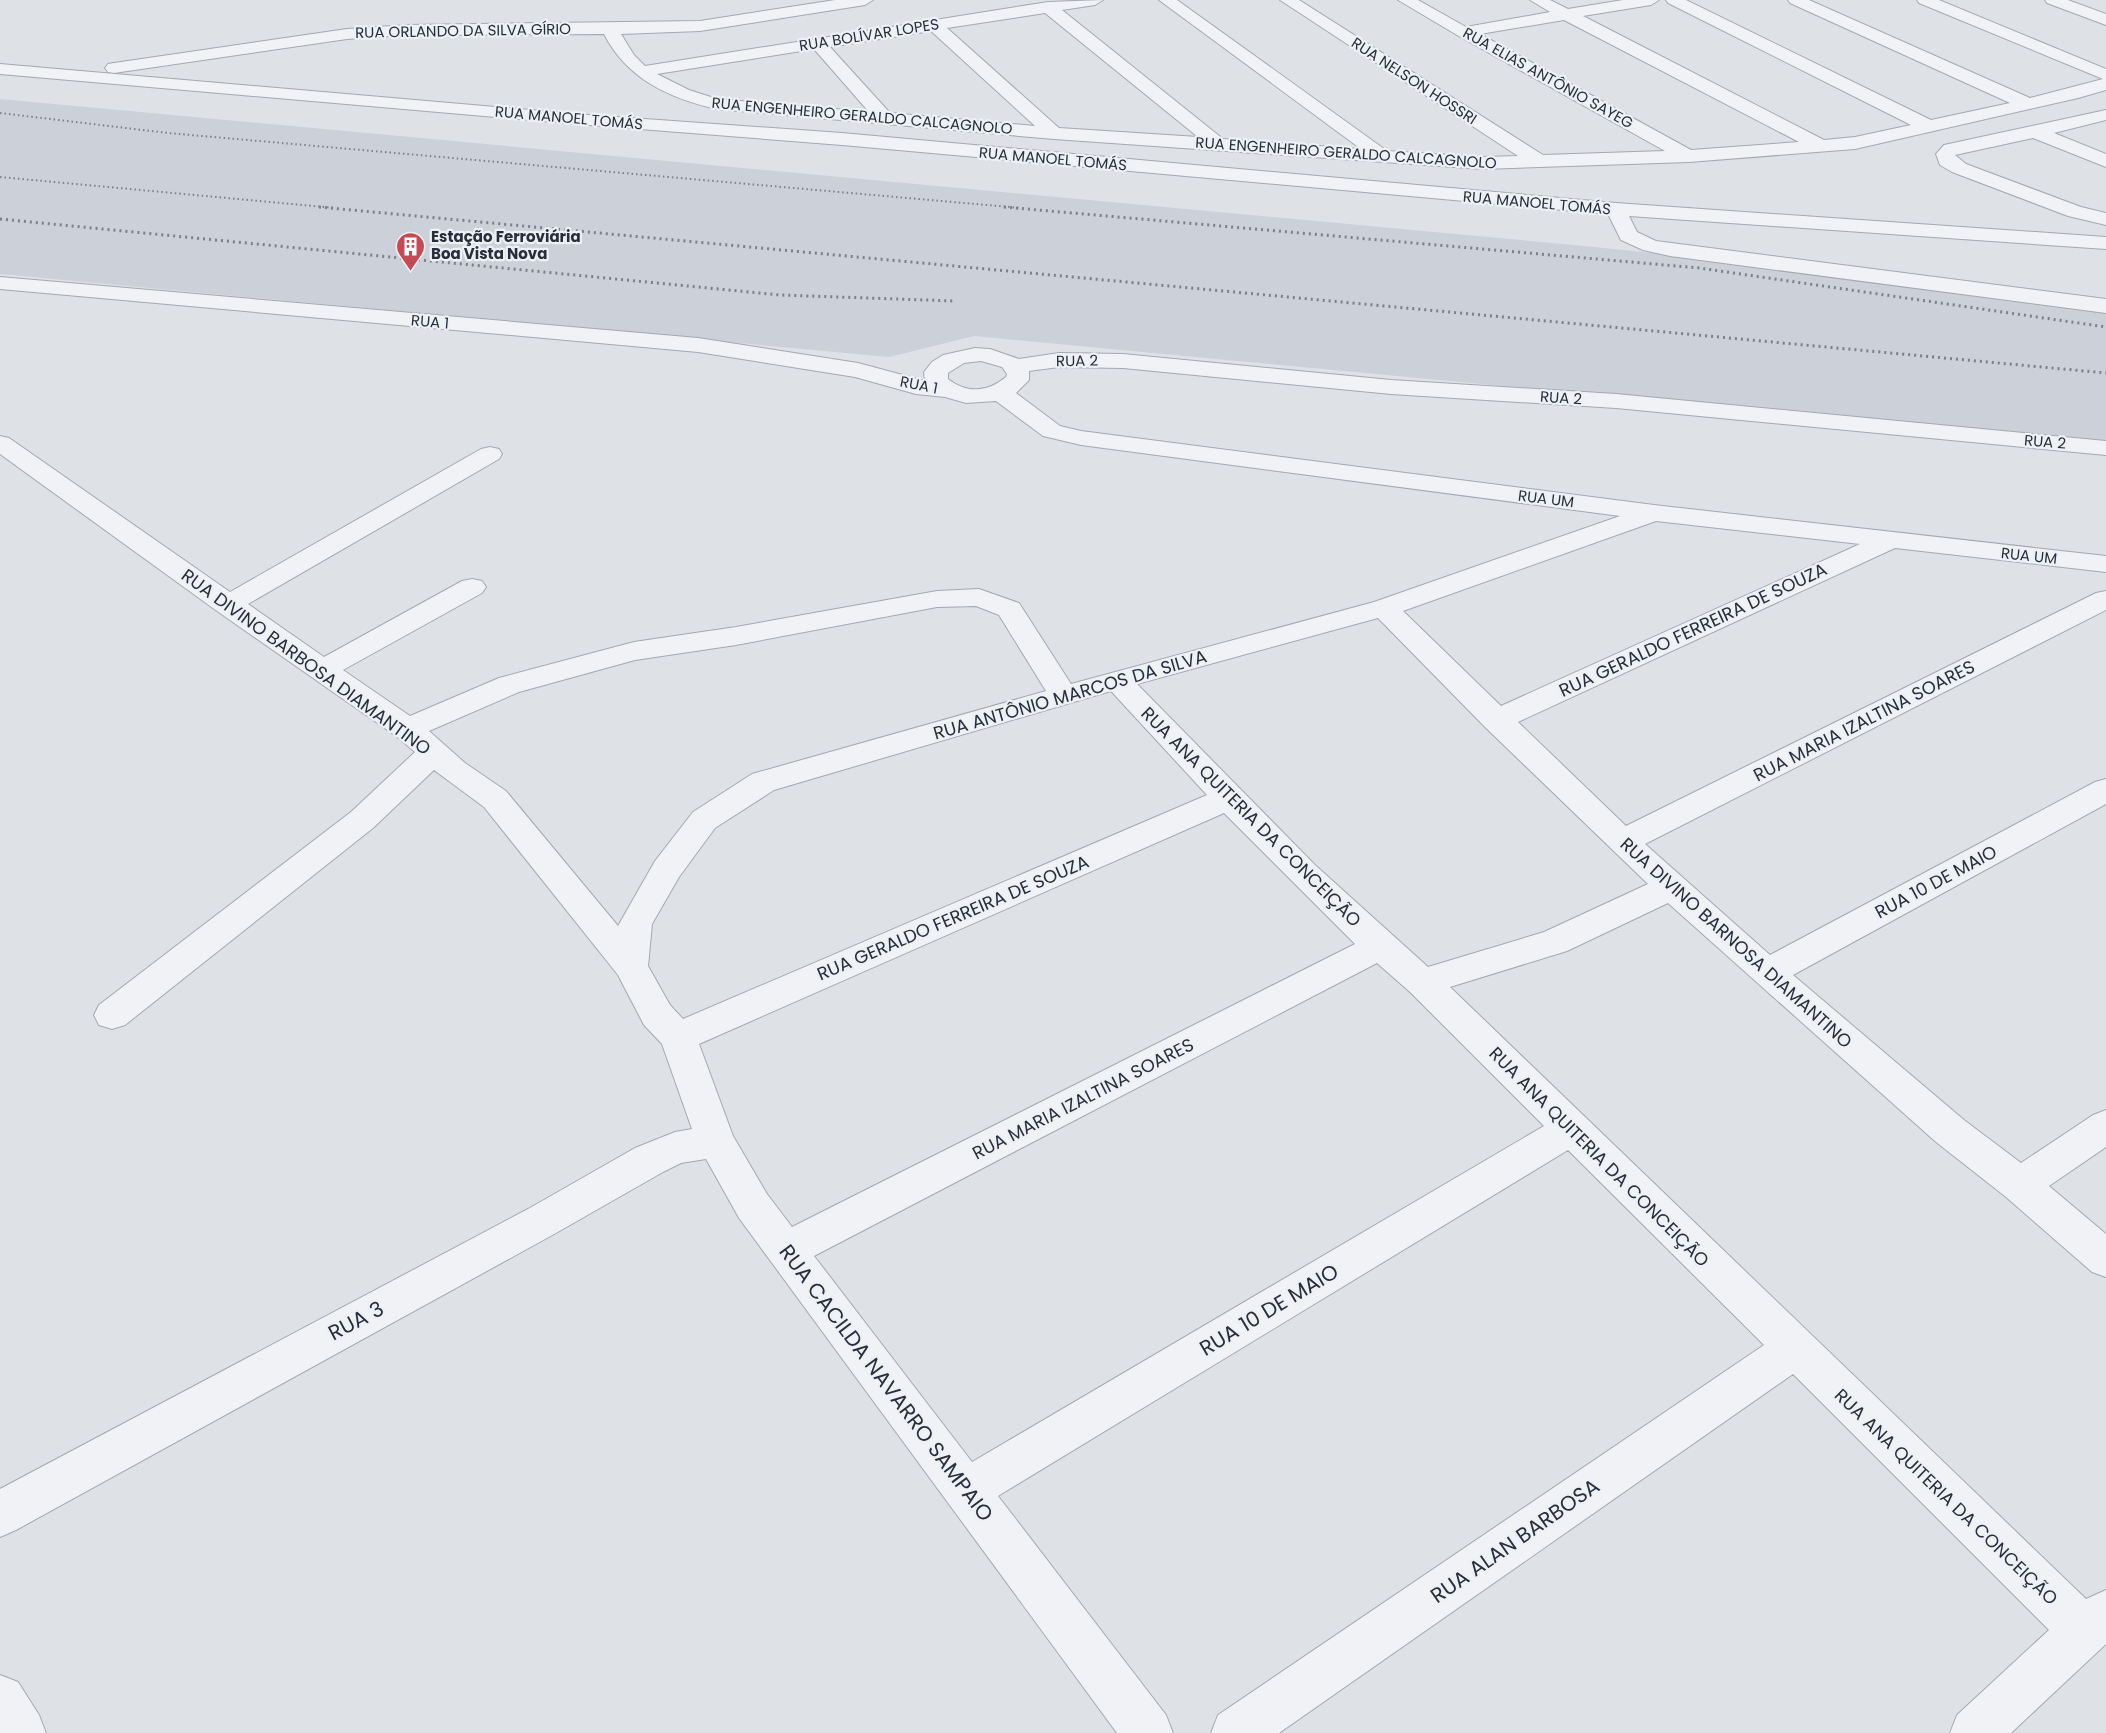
<svg xmlns="http://www.w3.org/2000/svg" width="2106" height="1733" viewBox="0 0 2106 1733" font-family="Poppins,sans-serif">
<rect width="100%" height="100%" fill="#dee1e6"/>
<polygon fill="#ccd0d8" points="0,99 1584,246 1730,261 2106,310 2106,443 974,336 889,357 0,274"/>
<g fill="none" stroke-linecap="round" stroke-linejoin="round">
<defs>
<g id="minor">
<path d="M835,0H873L865,5L700,31L621,34L634,55L645,66L1048,2L1103,0L1095,5L1062,10L1223,139L1361,149L1159,0H1177L1387,151L1483,157L1518,156L1280,0H1299L1543,155L1665,151L1457,35L1398,0H1418L1466,27L1550,12L1530,0H1550L1568,9L1623,0H1659L1651,5L1583,16L1824,140L1855,137L1911,125L1668,3L1666,0H1686L1931,120L2010,103L1790,3L1788,0H1809L2030,98L2103,79L1919,3L1917,0H1939L2106,69V90L2078,98L1855,149L1689,162L1483,169L1054,139L716,109C669,98 627,79 604,34L407,35L347,39L114,73L108,72L105,68L108,64L114,63L347,29L407,25L700,21ZM1045,13L1198,137L1059,128L947,28ZM1564,20L1799,142L1691,150L1480,34ZM931,31L1035,126L890,113L830,47ZM814,49L869,112L717,99L689,90L657,74Z"/>
<polygon points="2045,0 2068,0 2106,14 2106,25 2047,3"/>
<polygon points="0,64 589,115 842,133 1616,203 2106,237 2106,249 1629,216 1637,232 1656,241 2106,299 2106,313 1670,256 1643,250 1621,240 1608,214 842,145 589,125 0,74"/>
<polygon points="2106,110 2106,120 2054,133 2106,154 2106,167 2033,138 1955,155 1966,164 2081,207 2106,213 2106,225 2068,216 1952,172 1940,165 1936,154 1944,145"/>
<path d="M0,277L698,338L858,363L925,381L924,372L932,362L943,355L975,348L990,349L1019,359L1059,353L1123,354L1391,380L1616,394L2106,441V455L1616,408L1391,394L1123,368L1059,367L1029,371V380L1016,393L1060,426L1081,431L1654,505L2106,556V572L1895,548L1518,722L1626,826L2096,593L2106,591V610L1645,844L1770,955L2095,782L2106,779V804L1793,975L1964,1120L2021,1163L2093,1115L2106,1110V1147L2049,1186L2106,1234V1277L2092,1272L2006,1197L1936,1142L1668,903L1567,951L1450,987L2086,1599L2106,1590V1644L2011,1733H1950L1957,1715L2049,1630L1793,1374L1279,1733H1211L1218,1715L1764,1345L1568,1150L998,1496L1166,1715L1173,1733H1117L739,1218L706,1159L681,1163L663,1172L556,1233L16,1530L0,1537V1489L528,1209L635,1148L675,1132L692,1129L662,1044L644,1025L618,975L484,807L434,770L373,828L125,1025L112,1029L99,1025L94,1015L99,1005L351,812L415,752L396,736L217,611L0,454V436L9,438L230,592L481,449L490,447L499,449L502,454L499,459L248,604L324,657L462,581L472,579L482,581L486,587L482,593L343,670L410,716L499,678L634,642L736,627L937,591L979,589L1019,603L1071,684L1374,602L1620,516L1081,445L1043,436L996,401L966,403L945,397L916,394L855,377L698,352L0,289ZM981,361L1002,367L1007,374L1006,377C988,392 967,394 948,379V373L964,363ZM1656,521L1860,544L1501,706L1403,611ZM976,606L999,615L1046,691L752,774L693,812L655,861L618,926L506,791L465,763L429,731L519,692L635,660L736,645L937,607ZM1378,618L1485,727L1648,884L1544,932L1428,967L1315,865L1137,684ZM1111,691L1207,795L683,1019L670,1005L648,966L652,924L679,877L715,828L774,790ZM1224,813L1355,944L792,1227L767,1194L733,1136L699,1044ZM1377,963L1410,992L1544,1126L972,1462L814,1256Z"/>
<polygon points="0,1675 18,1682 39,1715 46,1733 0,1733"/>
</g>
</defs>
<use href="#minor" stroke="#a4a8b0" stroke-width="2"/>
<use href="#minor" fill="#f0f2f5" fill-rule="evenodd"/>
<g stroke="#79808f" stroke-width="2" stroke-dasharray="1.5 3" stroke-linecap="butt">
<polyline points="0,113 168,133 1021,208"/>
<polyline points="0,177 335,208"/>
</g>
<g stroke="#79808f" stroke-width="3" stroke-dasharray="2 4" stroke-linecap="butt">
<polyline points="319,207 2106,373"/>
<polyline points="1004,207 1699,268 2106,327"/>
<polyline points="0,219 780,295 955,301"/>
</g>
</g>
<defs>
<symbol id="building-pin" viewBox="-11 -11 22 30"><path d="M0 17L-7.5 6A9.5 9.5 0 1 1 7.5 6Z" fill="#c44b55" stroke="#edf0f4"/><path d="M-4-6H4V6H1V3H-1V6H-4ZM-2.5-4.3h1.7v1.8h-1.7ZM.8-4.3h1.7v1.8H.8ZM-2.5-1h1.7V.8h-1.7ZM.8-1h1.7V.8H.8Z" fill="#fff"/></symbol>
</defs>
<g fill-rule="evenodd">
<use href="#building-pin" x="394" y="230" width="33" height="45"/>
</g>
<g text-anchor="middle" stroke-width="4.5" stroke-linejoin="round" paint-order="stroke">
<g font-size="15" fill="#282e3c" stroke="#edf0f4">
<text transform="translate(463 31) rotate(-1)" y="5">RUA ORLANDO DA SILVA GÍRIO</text>
<text transform="translate(869 35) rotate(-9)" y="5">RUA BOLÍVAR LOPES</text>
<text transform="translate(1548 78) rotate(29)" y="5">RUA ELIAS ANTÔNIO SAYEG</text>
<text transform="translate(1414 81) rotate(33)" y="5">RUA NELSON HOSSRI</text>
<text transform="translate(862 116) rotate(5)" y="5">RUA ENGENHEIRO GERALDO CALCAGNOLO</text>
<text transform="translate(569 118) rotate(5)" y="5">RUA MANOEL TOMÁS</text>
<text transform="translate(1346 153) rotate(4)" y="5">RUA ENGENHEIRO GERALDO CALCAGNOLO</text>
<text transform="translate(1053 159) rotate(5)" y="5">RUA MANOEL TOMÁS</text>
<text transform="translate(1537 203) rotate(5)" y="5">RUA MANOEL TOMÁS</text>
<text transform="translate(430 322) rotate(5)" y="5">RUA 1</text>
<text transform="translate(1077 361) rotate(-1)" y="5">RUA 2</text>
<text transform="translate(919 385) rotate(11)" y="5">RUA 1</text>
<text transform="translate(1561 398) rotate(4)" y="5">RUA 2</text>
<text transform="translate(2045 442) rotate(5)" y="5">RUA 2</text>
<text transform="translate(1546 499) rotate(7)" y="5">RUA UM</text>
<text transform="translate(2029 556) rotate(6)" y="5">RUA UM</text>
</g>
<g font-size="15" font-weight="bold" fill="#282e3c" stroke="#edf0f4" text-anchor="start">
<text x="431" y="242">Estação Ferroviária<tspan x="431" dy="17">Boa Vista Nova</tspan></text>
</g>
<g font-size="18" fill="#282e3c" stroke="#edf0f4">
<text transform="translate(1693 630) rotate(-25)" y="6">RUA GERALDO FERREIRA DE SOUZA</text>
<text transform="translate(306 662) rotate(36)" y="6">RUA DIVINO BARBOSA DIAMANTINO</text>
<text transform="translate(1070 695) rotate(-16)" y="6">RUA ANTÔNIO MARCOS DA SILVA</text>
<text transform="translate(1864 721) rotate(-27)" y="6">RUA MARIA IZALTINA SOARES</text>
<text transform="translate(1251 817) rotate(45)" y="6">RUA ANA QUITERIA DA CONCEIÇÃO</text>
<text transform="translate(1936 882) rotate(-28)" y="6">RUA 10 DE MAIO</text>
<text transform="translate(953 918) rotate(-23)" y="6">RUA GERALDO FERREIRA DE SOUZA</text>
<text transform="translate(1736 943) rotate(42)" y="6">RUA DIVINO BARNOSA DIAMANTINO</text>
<text transform="translate(1083 1099) rotate(-27)" y="6">RUA MARIA IZALTINA SOARES</text>
<text transform="translate(1599 1157) rotate(45)" y="6">RUA ANA QUITERIA DA CONCEIÇÃO</text>
<text transform="translate(1946 1497) rotate(44)" y="6">RUA ANA QUITERIA DA CONCEIÇÃO</text>
</g>
<g font-size="21" fill="#282e3c" stroke="#edf0f4">
<text transform="translate(1269 1310) rotate(-31)" y="7">RUA 10 DE MAIO</text>
<text transform="translate(356 1321) rotate(-28)" y="7">RUA 3</text>
<text transform="translate(886 1383) rotate(53)" y="7">RUA CACILDA NAVARRO SAMPAIO</text>
<text transform="translate(1515 1541) rotate(-35)" y="7">RUA ALAN BARBOSA</text>
</g>
</g>
</svg>
